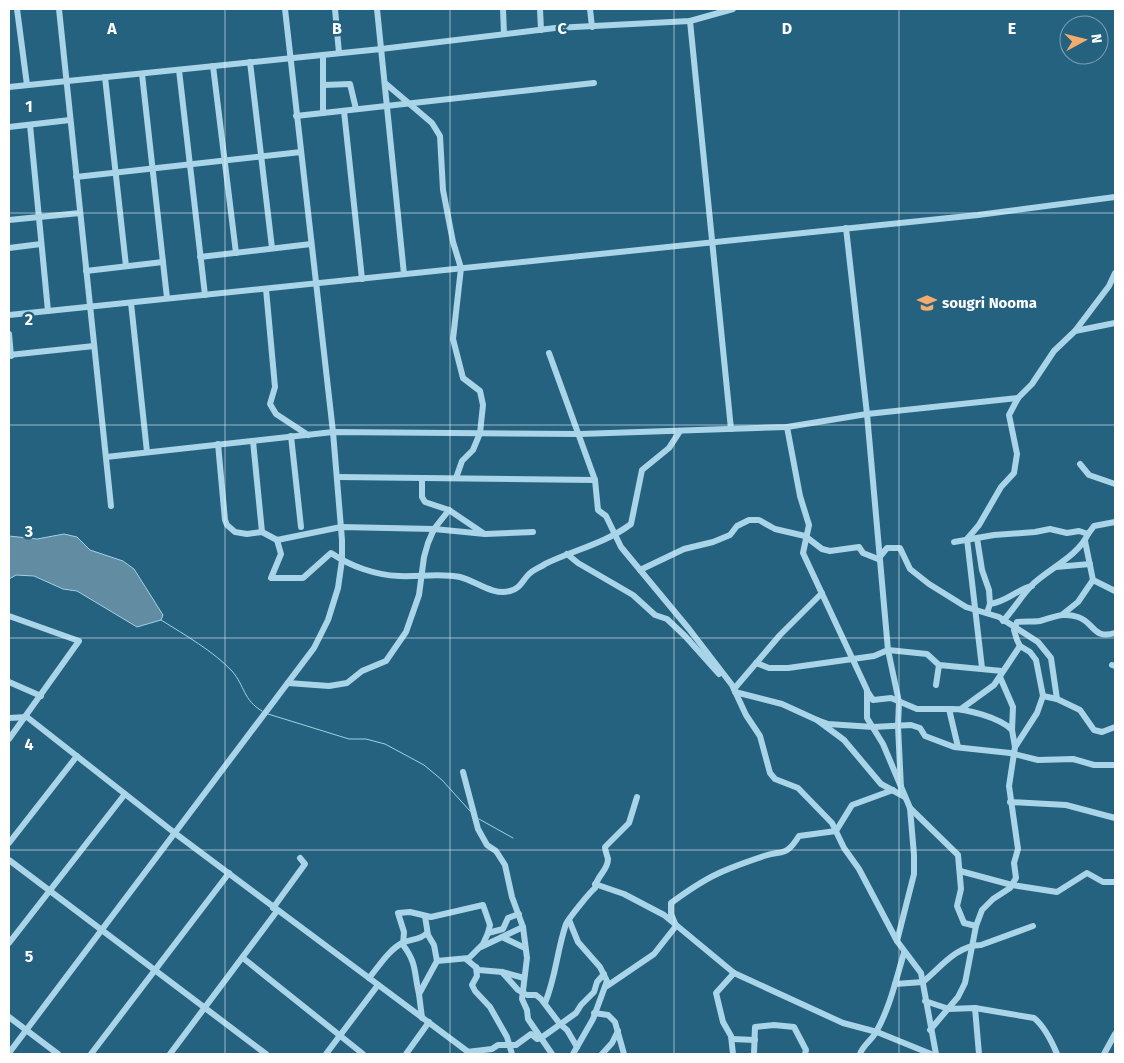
<svg xmlns="http://www.w3.org/2000/svg" width="1124" height="1063" viewBox="0 0 1124 1063" font-family="'Fira Sans',sans-serif">
<rect width="100%" height="100%" fill="#246280"/>
<polygon fill="#618ca1" stroke="#9fd2e7" points="64,534 77,537 90,550 123,561 134,569 163,615 161,620 137,627 77,591 63,589 34,576 16,575 9,579 9,536 37,539"/>
<g fill="none" stroke-linecap="round" stroke-linejoin="round">
<g stroke="#9fd2e7" stroke-width="1">
<path d="M161,620C185,635 213,651 232,671C245,686 243,700 262,711"/>
<polyline points="268,714 349,739 366,739 385,744 424,765 442,780 470,811"/>
<polyline points="479,819 513,838"/>
</g>
<g stroke="#aad4e7" stroke-width="6">
<polyline points="17,9 27,85"/>
<polyline points="59,9 111,506"/>
<polyline points="335,9 339,53"/>
<polyline points="377,9 404,274"/>
<polyline points="503,9 504,34"/>
<polyline points="540,9 541,30"/>
<polyline points="590,9 592,27"/>
<polyline points="690,21 731,429"/>
<polyline points="250,62 272,248"/>
<polyline points="213,66 236,253"/>
<polyline points="179,70 205,295"/>
<polyline points="142,74 167,298"/>
<polyline points="105,77 126,266"/>
<polyline points="385,83 432,123 440,136 443,190 453,242 461,268 453,339 463,378 480,391 483,405 480,433 473,450 462,461 456,478"/>
<polyline points="324,85 350,84 356,109"/>
<polyline points="9,87 381,49 555,28 690,21 733,9"/>
<polyline points="344,111 362,279"/>
<polyline points="323,113 323,55"/>
<polyline points="296,116 594,83"/>
<polyline points="30,125 48,311"/>
<polyline points="9,127 70,120"/>
<polyline points="76,177 301,152"/>
<polyline points="9,220 80,213"/>
<polyline points="846,228 867,414 888,650 899,702 898,726 901,788"/>
<polyline points="9,248 41,244"/>
<polyline points="200,257 311,244"/>
<polyline points="86,271 163,262"/>
<polyline points="266,289 275,387 270,404 276,414 308,435"/>
<polyline points="131,303 147,452"/>
<polyline points="9,315 978,215 1115,197"/>
<polyline points="1075,331 1109,286 1115,273"/>
<polyline points="9,334 11,356"/>
<polyline points="549,353 595,480 598,510 606,516 621,547 689,629 732,685 746,715 760,736 770,773 775,779 798,788 832,823 844,848 859,869 897,941 921,973 936,1054"/>
<polyline points="9,355 94,346"/>
<polyline points="787,427 800,496 809,525 803,553 867,690 867,718 883,744 910,808 914,855 914,874 897,941"/>
<polyline points="291,436 301,527"/>
<polyline points="253,441 262,532"/>
<polyline points="218,444 225,520 227,525 235,532 247,534 262,532 277,540 341,527 434,529 485,534 533,532"/>
<polyline points="106,457 333,432 580,434 787,427 867,414 1018,398"/>
<polyline points="1080,464 1089,475 1115,484"/>
<polyline points="337,477 595,480"/>
<polyline points="422,478 422,497 425,502 449,510 483,533"/>
<polyline points="977,538 982,570 989,590 990,604"/>
<path d="M277,540L281,554L271,578H303L331,553C350,566 375,575 399,576C419,577 440,573 460,577C476,581 493,596 510,591C521,588 522,581 529,574C533,570 541,567 545,564C574,550 606,543 631,524L642,470L669,448L680,431"/>
<polyline points="1085,541 1093,580 1115,591"/>
<polyline points="954,542 994,535 1035,532 1050,529 1067,533 1079,531 1088,534 1094,526 1115,522"/>
<polyline points="567,554 578,563 633,595 655,615 667,619 685,636 719,674"/>
<polyline points="1056,567 1090,564"/>
<polyline points="640,570 684,549 713,542 730,535 737,526 749,520 759,520 775,529 805,536 822,549 830,551 859,547 863,553 878,559 887,548 900,548 910,569 929,584 966,607 999,617 1038,642 1051,658 1057,699"/>
<path d="M987,613L990,604C1006,602 1016,590 1032,586"/>
<polyline points="1063,614 1078,602 1093,580"/>
<polyline points="9,616 79,641 9,739"/>
<path d="M1003,621C1014,609 1022,595 1033,584C1050,568 1078,556 1088,534"/>
<polyline points="756,663 769,668 788,668 874,656 888,650 927,654 939,665 1002,671"/>
<polyline points="1112,665 1115,666"/>
<polyline points="982,668 967,539 979,525 1001,487 1014,473 1017,454 1009,415 1018,398 1032,384 1054,351 1075,331 1115,323"/>
<polyline points="1000,677 1013,707 1012,730 1015,747"/>
<polyline points="9,682 41,696"/>
<polyline points="288,683 329,686 347,683 362,671 386,661 406,632 419,595 424,557 428,543 434,529 449,510"/>
<polyline points="936,685 939,665"/>
<polyline points="734,689 780,635 822,593"/>
<polyline points="867,691 873,700 891,698 917,709 949,709"/>
<polyline points="735,692 782,704 817,720 844,740 881,784 905,797"/>
<polyline points="1043,696 1057,699 1080,710 1094,730 1102,732 1115,727"/>
<polyline points="961,709 994,685 1020,646"/>
<polyline points="9,718 27,717 176,834 471,1054"/>
<polyline points="817,720 828,724 873,727 911,725 920,728 925,736 954,747 1010,753 1038,760 1073,759 1094,765 1115,765"/>
<path d="M958,747L949,709C965,708 1001,718 1012,730"/>
<polyline points="463,772 478,829 487,845 496,851 505,865 512,897 523,927 527,958 522,999 527,1010 528,1019 552,1054"/>
<polyline points="1010,802 1066,805 1115,818"/>
<polyline points="910,808 958,855 961,889 957,906 964,923 976,926"/>
<polyline points="9,843 77,756"/>
<polyline points="9,860 266,1054"/>
<polyline points="960,871 1012,885 1057,892 1087,873 1103,882 1115,882"/>
<polyline points="595,884 624,894 664,915 734,973 843,1023 877,1032 931,1054"/>
<polyline points="273,908 305,864 300,858"/>
<polyline points="569,920 578,942 600,967 607,981 593,1019 573,1054"/>
<polyline points="502,937 523,927"/>
<polyline points="9,943 125,794"/>
<polyline points="481,947 502,937 525,948"/>
<polyline points="243,958 363,1054"/>
<polyline points="466,959 479,970 502,972 524,978"/>
<polyline points="437,961 469,958 483,944 488,933 503,929 508,918 519,914"/>
<polyline points="476,967 477,976 472,985 475,991 490,1007 507,1037 512,1054"/>
<polyline points="502,972 518,990 527,995 536,995 541,999 560,1024 567,1030 577,1047"/>
<path d="M369,978C379,966 389,950 402,943C412,938 419,941 427,933"/>
<path d="M895,984L923,982C940,968 957,945 981,945L1033,926"/>
<path d="M607,986L654,954L676,926L671,914V903C686,892 700,882 717,874C731,867 749,861 764,856C782,850 786,857 799,836L836,831L852,805L893,790"/>
<path d="M419,994C414,973 417,963 403,945L404,932L398,913L410,912L431,917L483,905L490,925L488,933"/>
<path d="M925,1001L949,1009L975,1008L1034,1018C1045,1027 1052,1042 1057,1054"/>
<path d="M545,1003C556,977 557,950 566,924C569,918 589,893 595,888C596,876 608,871 608,859C607,855 605,850 605,847L629,823L637,797"/>
<polyline points="975,1008 979,1054"/>
<polyline points="594,1013 608,1015 615,1022 624,1054"/>
<polyline points="9,1017 58,1054"/>
<polyline points="422,1018 419,994 437,961 434,945 428,935 425,916"/>
<path d="M930,1030L958,997L965,983L976,926L982,910L993,899L1010,888L1016,878L1014,863L1018,849L1009,786L1015,747L1037,713L1043,696L1036,660L1030,652L1020,646L1017,640L1014,630L1017,622C1025,621 1033,622 1040,621C1055,617 1063,612 1078,617C1094,622 1093,640 1115,633"/>
<polyline points="732,1039 755,1040"/>
<polyline points="467,1052 492,1049 498,1045 516,1045 531,1034 537,1039 541,1038 576,1013 581,1005 594,992 597,982 604,974"/>
<polyline points="9,1053 314,648 328,620 338,588 342,560 342,540 333,432 285,9"/>
<polyline points="91,1054 229,873"/>
<polyline points="170,1054 277,911"/>
<polyline points="326,1054 378,985"/>
<polyline points="406,1054 429,1022"/>
<polyline points="602,1054 612,1043 618,1031"/>
<polyline points="733,1054 731,1036 723,1022 716,993 734,973"/>
<polyline points="754,1054 755,1027 774,1025 794,1027 806,1050 805,1054"/>
<path d="M860,1054C863,1045 872,1040 876,1032C890,1008 896,979 904,953"/>
<polyline points="1104,1054 1115,1034"/>
</g>
</g>
<path fill="none" stroke="#fff" stroke-width="1" stroke-opacity="0.55" d="M225,9V1054M450,9V1054M674,9V1054M899,9V1054M9,213H1115M9,425H1115M9,638H1115M9,850H1115"/>
<defs>
<symbol id="school-bare" viewBox="-9 -9 18 18"><path d="M0-5L7-2L0 1L-7-2ZM-4 1L0 2.5L4 1V4Q0 6-4 4Z" fill="#f1ac6e" stroke="#246280" stroke-width="2.5" paint-order="stroke"/></symbol>
</defs>
<g fill-rule="evenodd">
<use href="#school-bare" x="913" y="289" width="28" height="28"/>
</g>
<g text-anchor="middle" stroke-width="5" stroke-linejoin="round" paint-order="stroke">
<g font-size="15" font-weight="bold" fill="#fff" stroke="#246280" text-anchor="start">
<text x="942" y="308">sougri Nooma</text>
</g>
</g>
<g font-size="16" text-anchor="middle" font-weight="bold" fill="#fff" stroke="#246280" stroke-width="5" stroke-linejoin="round" paint-order="stroke">
<text x="112" y="34">A</text>
<text x="337" y="34">B</text>
<text x="562" y="34">C</text>
<text x="787" y="34">D</text>
<text x="1012" y="34">E</text>
<text x="29" y="112">1</text>
<text x="29" y="325">2</text>
<text x="29" y="537">3</text>
<text x="29" y="750">4</text>
<text x="29" y="962">5</text>
</g>
<rect width="1124" height="1063" fill="none" stroke="#ffffff" stroke-width="20"/>
<g transform="translate(1084 40) rotate(83)"><circle r="24" fill="#246280" stroke="#7ca1b3"/>
<path d="M0-4L9 19L0 12L-9 19Z" fill="#f1ac6e"/>
<text y="-8" font-size="14" font-weight="bold" text-anchor="middle" fill="#ffffff">N</text>
</g>
</svg>
